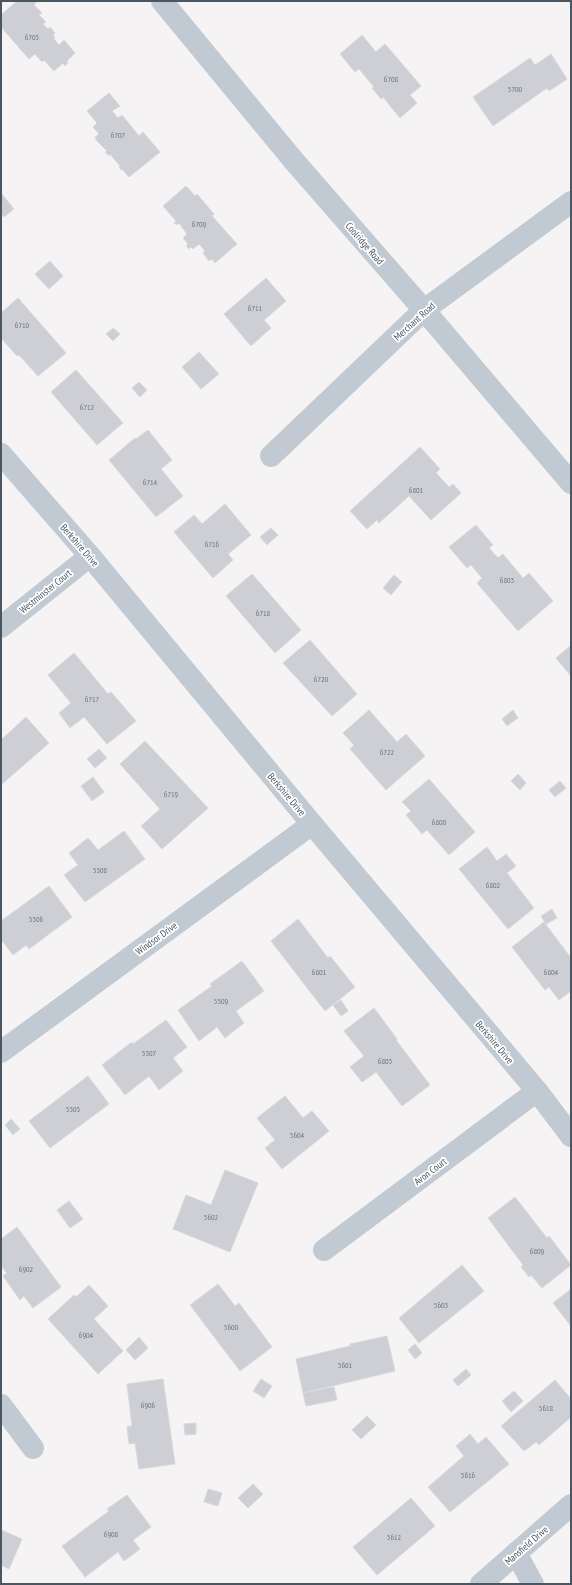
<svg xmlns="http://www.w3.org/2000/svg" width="572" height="1585" viewBox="0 0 572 1585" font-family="'PT Sans Narrow',sans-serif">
<rect width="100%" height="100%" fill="#f5f3f3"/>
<g fill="#cdcfd5" stroke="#d7d9de">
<polygon points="17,1 35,1 36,3 34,5 42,13 39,15 46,22 43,24 48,29 50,27 55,33 53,35 55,38 54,39 59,45 64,40 75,53 67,61 68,62 65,66 63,63 54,71 44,60 42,62 35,54 29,59 1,27 1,15"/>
<polygon points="362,35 376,52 385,44 421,86 410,95 417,103 400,118 383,97 381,99 372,88 374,87 359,69 355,72 340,54"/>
<polygon points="551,54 567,79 549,91 547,88 493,126 473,97 530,58 535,65"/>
<polygon points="109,93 120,106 112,111 118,118 122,115 139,136 143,132 160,152 129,177 122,169 121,170 119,167 120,166 110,154 109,156 105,152 107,151 97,141 95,137 99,134 93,127 97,123 87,111"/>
<polygon points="186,186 195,196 197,194 214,214 212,216 237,244 215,263 212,259 209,261 203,253 205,251 199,244 193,249 191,247 189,249 186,246 188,244 183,238 187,234 179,223 177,225 174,223 176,221 163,206"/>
<polygon points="2,194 14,209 4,217 1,213 1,195"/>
<polygon points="50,261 63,276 49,289 35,274"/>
<polygon points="266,278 286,301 264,320 271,328 251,346 224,314"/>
<polygon points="18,298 66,353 38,376 19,355 17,356 1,338 1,313"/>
<polygon points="113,328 120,334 113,341 106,334"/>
<polygon points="199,352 219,374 201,389 182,367"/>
<polygon points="76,370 123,423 97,445 51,392"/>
<polygon points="139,382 147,390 140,397 132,388"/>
<polygon points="148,430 172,460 161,469 183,496 156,517 109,460 135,438 136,439"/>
<polygon points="420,447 440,469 436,473 449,487 453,484 461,493 431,520 409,496 379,523 377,520 367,529 350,511"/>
<polygon points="225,504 251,535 228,554 233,560 213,578 174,532 194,515 202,524"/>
<polygon points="476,525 493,545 489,548 498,558 503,554 523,578 529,573 553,601 518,631 477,583 482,578 471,565 467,568 449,547"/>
<polygon points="271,528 278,535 267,545 260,537"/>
<polygon points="252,574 301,630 275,653 226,596"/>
<polygon points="394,575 402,582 391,595 383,588"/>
<polygon points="310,640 357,694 332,716 283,663"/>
<polygon points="571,645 571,676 556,658"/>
<polygon points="74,653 108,694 111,692 136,721 107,744 84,717 70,728 59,713 71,703 48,675"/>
<polygon points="369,710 397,742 406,734 425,756 386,790 350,749 354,745 343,733"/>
<polygon points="513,710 518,718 507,726 502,719"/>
<polygon points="26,717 49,743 1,785 1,740"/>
<polygon points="145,741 208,808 162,849 141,826 160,809 120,764"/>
<polygon points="99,749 107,758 95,768 87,759"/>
<polygon points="518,774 526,783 520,790 511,781"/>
<polygon points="93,777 104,792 92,801 81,786"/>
<polygon points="429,779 475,832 449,855 427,830 422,834 406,815 411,811 402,802"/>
<polygon points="560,781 566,788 555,797 549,790"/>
<polygon points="124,831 145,859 85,902 64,875 78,865 69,853 88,838 98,850"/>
<polygon points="487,847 497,861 506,854 516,866 507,873 534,908 508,929 459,869"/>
<polygon points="49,886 72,917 29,949 26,945 13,955 1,939 1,921"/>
<polygon points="552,909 557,918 546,924 541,916"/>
<polygon points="298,919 328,958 330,956 355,987 325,1011 271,941"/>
<polygon points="544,922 571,958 571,991 559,1000 549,987 545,990 512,947"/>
<polygon points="242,961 264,991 236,1011 244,1023 225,1038 217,1027 199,1041 178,1010 212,986 210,984"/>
<polygon points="341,1000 348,1011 341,1016 333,1005"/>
<polygon points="374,1008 397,1039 396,1040 430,1085 402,1106 376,1072 362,1082 350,1067 364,1056 344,1031"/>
<polygon points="166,1020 187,1047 173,1058 183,1071 159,1090 149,1076 125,1095 102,1065 132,1042 133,1044"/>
<polygon points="88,1076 109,1104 50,1148 29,1121"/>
<polygon points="285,1096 303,1118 312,1111 329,1131 282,1169 265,1148 275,1140 257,1118"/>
<polygon points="11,1119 20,1129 13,1135 5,1125"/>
<polygon points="225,1170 258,1183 230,1252 173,1229 186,1195 211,1205"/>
<polygon points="515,1197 547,1238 549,1236 571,1265 542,1288 531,1275 529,1277 521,1267 523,1265 488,1218"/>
<polygon points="69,1201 83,1219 70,1228 57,1210"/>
<polygon points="17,1227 61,1287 33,1308 24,1296 20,1300 3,1276 7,1273 1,1266 1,1239"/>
<polygon points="462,1265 484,1291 419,1343 399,1318"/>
<polygon points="218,1284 235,1306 239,1303 272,1347 240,1371 190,1305"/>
<polygon points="89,1285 108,1306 94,1319 123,1351 98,1374 48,1319 74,1295 76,1297"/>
<polygon points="571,1289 571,1326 553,1303"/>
<polygon points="387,1336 395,1371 303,1393 296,1359 350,1346 350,1344"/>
<polygon points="139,1337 148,1348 135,1360 126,1350"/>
<polygon points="415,1344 422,1353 415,1359 408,1350"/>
<polygon points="466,1369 471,1375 458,1386 453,1380"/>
<polygon points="163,1379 175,1464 139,1469 135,1443 129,1444 127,1427 132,1426 127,1384"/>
<polygon points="261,1379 272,1386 264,1398 253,1391"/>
<polygon points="555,1380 571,1399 571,1417 539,1445 536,1442 524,1451 501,1426"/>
<polygon points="334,1387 337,1400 306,1406 303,1393"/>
<polygon points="514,1391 523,1401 511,1412 502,1401"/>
<polygon points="367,1416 376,1425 361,1439 352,1430"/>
<polygon points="196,1423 196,1434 185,1435 184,1424"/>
<polygon points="470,1434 478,1444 486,1437 509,1464 450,1512 428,1487 464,1456 456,1446"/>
<polygon points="253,1484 263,1494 248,1508 238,1498"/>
<polygon points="208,1489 222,1493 218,1506 204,1502"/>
<polygon points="127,1495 151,1527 133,1540 140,1549 124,1561 118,1552 85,1577 62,1546 109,1511 107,1509"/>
<polygon points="411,1498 435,1526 377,1575 353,1547"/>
<polygon points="1,1530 22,1539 9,1569 1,1565"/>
</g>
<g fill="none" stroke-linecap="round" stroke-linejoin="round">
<g stroke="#c1cad2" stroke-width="22">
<polyline points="162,1 294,161 424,310 571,483"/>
<polyline points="1,454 90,556 312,824 537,1091 571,1136"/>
<polyline points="271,456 424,310 571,202"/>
<polyline points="1,627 90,556"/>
<polyline points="1,1052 312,824"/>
<polyline points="324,1250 537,1091"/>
<polyline points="1,1405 33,1448"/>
<polyline points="516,1553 533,1584"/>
<polyline points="481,1584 571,1505"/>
</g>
</g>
<g text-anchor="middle" stroke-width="3.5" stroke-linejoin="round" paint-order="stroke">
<g font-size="8" fill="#6b747e">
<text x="32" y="40">6705</text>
<text x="391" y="82">6708</text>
<text x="515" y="92">5700</text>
<text x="118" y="138">6707</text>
<text x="199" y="227">6709</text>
<text x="255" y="311">6711</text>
<text x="22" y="328">6710</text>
<text x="87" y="410">6712</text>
<text x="150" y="485">6714</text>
<text x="416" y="493">6801</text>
<text x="212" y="547">6716</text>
<text x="507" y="583">6803</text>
<text x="263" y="616">6718</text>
<text x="321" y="682">6720</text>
<text x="92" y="702">6717</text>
<text x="387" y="755">6722</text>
<text x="171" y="797">6719</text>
<text x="439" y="825">6800</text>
<text x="100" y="873">5508</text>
<text x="493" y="888">6802</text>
<text x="36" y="922">5506</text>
<text x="319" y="975">6801</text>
<text x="551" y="975">6804</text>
<text x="221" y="1004">5509</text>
<text x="149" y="1056">5507</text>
<text x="385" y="1064">6803</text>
<text x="73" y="1112">5505</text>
<text x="297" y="1138">5604</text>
<text x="211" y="1220">5602</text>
<text x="537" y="1254">6809</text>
<text x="26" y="1272">6902</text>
<text x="441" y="1308">5603</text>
<text x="231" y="1330">5600</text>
<text x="86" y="1338">6904</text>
<text x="345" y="1368">5601</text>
<text x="148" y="1408">6906</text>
<text x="546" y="1411">5618</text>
<text x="468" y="1478">5616</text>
<text x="111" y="1537">6908</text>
<text x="394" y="1540">5612</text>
</g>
<g font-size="10" fill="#4a5661" stroke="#fff">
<text transform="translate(365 243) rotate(49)" y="4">Coolridge Road</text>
<text transform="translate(414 321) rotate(-42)" y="4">Merchant Road</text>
<text transform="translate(80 545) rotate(49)" y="4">Berkshire Drive</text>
<text transform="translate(45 591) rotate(-39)" y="4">Westminster Court</text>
<text transform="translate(287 794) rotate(50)" y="4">Berkshire Drive</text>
<text transform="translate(156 938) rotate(-36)" y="4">Windsor Drive</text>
<text transform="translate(495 1042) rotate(50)" y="4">Berkshire Drive</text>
<text transform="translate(430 1171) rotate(-37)" y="4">Avon Court</text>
<text transform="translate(526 1545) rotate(-41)" y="4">Mansfield Drive</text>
</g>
</g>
<rect width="572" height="1585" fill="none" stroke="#4a5661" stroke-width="4"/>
</svg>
